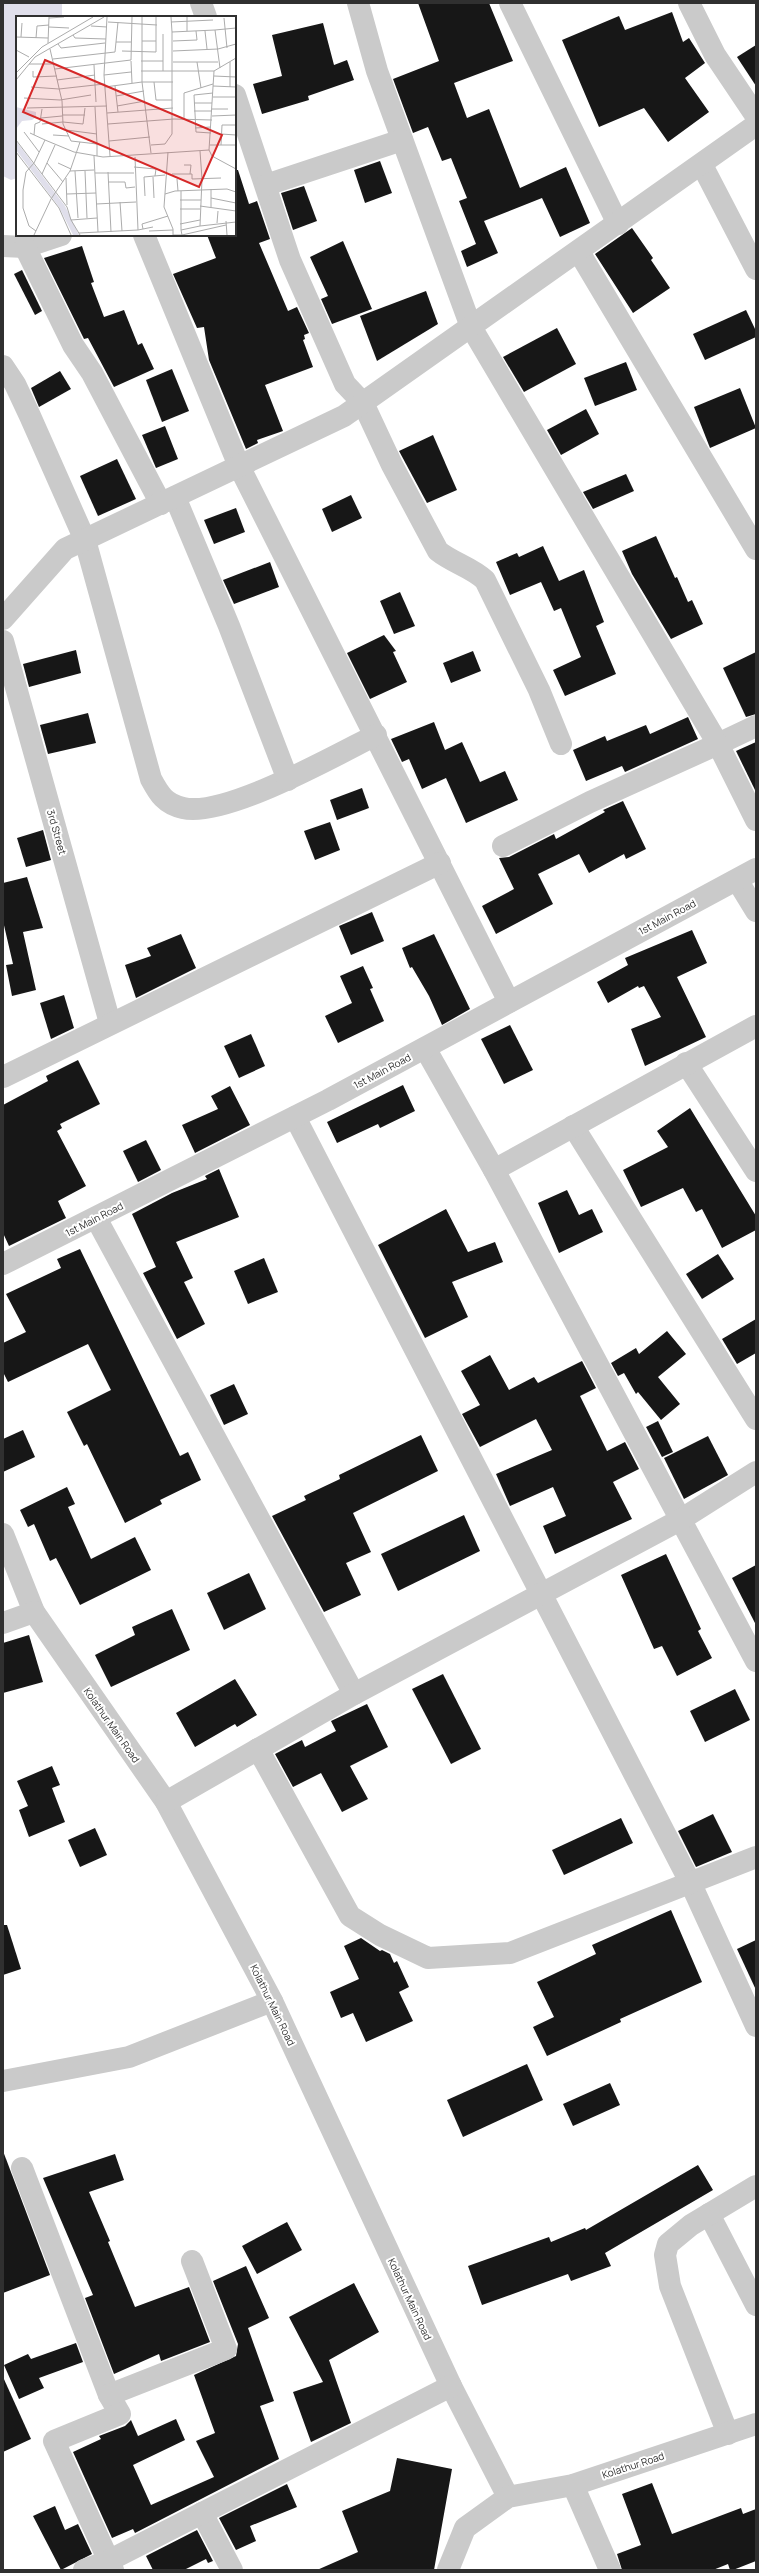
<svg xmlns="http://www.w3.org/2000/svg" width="759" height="2573" viewBox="0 0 759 2573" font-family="Manrope,sans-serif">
<rect width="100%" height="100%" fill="#fff"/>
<polygon fill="#e0dfeb" points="3,3 62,3 62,17 17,17 17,178 11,180 3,176"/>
<g fill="#171717">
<polygon points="418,3 489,3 513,61 454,83 467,118 489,109 520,188 566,167 590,223 560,237 542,198 484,221 498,253 467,267 461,251 476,244 459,201 467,198 451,158 442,161 428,127 413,133 393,79 439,61"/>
<polygon points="672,12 683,42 689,38 705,63 685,78 709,112 668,142 644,108 599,127 562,40 619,16 625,30"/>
<polygon points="323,23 334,65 347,60 354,80 308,96 309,100 262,114 253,84 282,76 272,35"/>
<polygon points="756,45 756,86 737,57"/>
<polygon points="380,161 392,193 365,203 354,170"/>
<polygon points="235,170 238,170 249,204 257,201 270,239 259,243 288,311 297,307 309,333 304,335 305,339 303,340 313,367 265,385 283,431 257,440 258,443 246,449 209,360 204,327 197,328 173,274 216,258 207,235 235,235"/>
<polygon points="304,186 317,221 293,230 281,193"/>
<polygon points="632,228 653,258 651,260 670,288 633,313 595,254"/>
<polygon points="343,241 372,309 332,324 321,299 328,296 310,257"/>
<polygon points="82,246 94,282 91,283 104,317 124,310 138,345 142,343 154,369 114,387 88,338 84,339 44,258"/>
<polygon points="22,270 42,311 35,315 14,274"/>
<polygon points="426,291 438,324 377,361 360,316"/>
<polygon points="746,310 756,331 756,337 705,360 693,334"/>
<polygon points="557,328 576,364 524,392 503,357"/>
<polygon points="626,362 637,390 595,406 584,378"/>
<polygon points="172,369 189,411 162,422 146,380"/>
<polygon points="60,371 71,389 39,407 31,388"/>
<polygon points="740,388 756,428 710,448 694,407"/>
<polygon points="586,409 599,434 561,455 547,430"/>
<polygon points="165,426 178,459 156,468 142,435"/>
<polygon points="433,435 457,490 427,503 399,451"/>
<polygon points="117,459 136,499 98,516 80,476"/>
<polygon points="626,474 634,491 593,509 583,492"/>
<polygon points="351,495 362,518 332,532 322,509"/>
<polygon points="236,508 245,532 214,544 204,520"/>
<polygon points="656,536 675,578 677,577 688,602 692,600 703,624 671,639 632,574 622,551"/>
<polygon points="543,546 559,581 584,570 604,622 596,626 616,674 565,696 553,670 581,657 561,608 554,611 541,582 510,595 496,562 517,553 519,557"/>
<polygon points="270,562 279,587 234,604 223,580"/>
<polygon points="400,592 415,626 394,634 380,601"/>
<polygon points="384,635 396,651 393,652 407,682 370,699 347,653"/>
<polygon points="76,650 81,673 29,687 23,664"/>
<polygon points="473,651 481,671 451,683 443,663"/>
<polygon points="756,652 756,714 746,717 723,668"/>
<polygon points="88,713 96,743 48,754 40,725"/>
<polygon points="688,717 698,739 625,772 622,766 586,781 573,750 605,736 607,741 646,725 650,734"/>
<polygon points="434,722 445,750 462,742 480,782 505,771 518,800 466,823 446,778 422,789 409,759 402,762 391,739"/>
<polygon points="756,742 756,792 736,751"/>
<polygon points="362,788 369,808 337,820 330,800"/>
<polygon points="623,801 646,849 626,859 624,854 589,873 579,854 538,874 553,904 496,934 482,906 514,889 499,858 509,857 554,834 556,839 605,812 603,810"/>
<polygon points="330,822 340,850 315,860 304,831"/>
<polygon points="43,830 51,860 26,867 17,838"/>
<polygon points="27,877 43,928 23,932 36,990 12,996 6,965 13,964 3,921 3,883"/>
<polygon points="372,912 384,941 351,955 339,926"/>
<polygon points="692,930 707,963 677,977 706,1037 645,1066 631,1029 661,1017 644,986 639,988 638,986 608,1003 597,982 628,965 625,958"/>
<polygon points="181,934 196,968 136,998 125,965 151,956 147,948"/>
<polygon points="434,934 470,1009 442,1025 429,996 412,967 410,968 402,948"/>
<polygon points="363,966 373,988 370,989 384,1021 338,1043 325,1016 352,1003 340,976"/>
<polygon points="64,995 74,1028 51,1039 40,1003"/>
<polygon points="510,1025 533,1070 504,1084 481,1039"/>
<polygon points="251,1034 265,1066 239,1078 224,1046"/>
<polygon points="78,1060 100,1104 60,1124 62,1128 57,1131 86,1186 58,1201 66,1218 9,1246 3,1233 3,1105 48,1081 46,1076"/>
<polygon points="403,1085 415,1111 380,1128 378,1124 337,1143 327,1122"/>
<polygon points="230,1086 250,1125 195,1153 182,1125 218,1109 211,1096"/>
<polygon points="690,1108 756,1216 756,1230 722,1248 702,1209 696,1212 683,1188 641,1207 623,1170 668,1147 657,1131"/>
<polygon points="146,1140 161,1170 138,1182 123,1151"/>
<polygon points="219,1169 239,1217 176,1242 193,1278 184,1282 205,1324 177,1339 143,1273 156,1267 132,1214 172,1193 207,1179 205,1176"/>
<polygon points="567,1190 579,1215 592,1209 603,1232 559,1253 538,1203"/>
<polygon points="446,1209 468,1252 495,1242 503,1262 452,1282 468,1317 425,1338 378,1245"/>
<polygon points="80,1249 180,1456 188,1452 201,1480 160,1500 162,1504 125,1523 87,1444 84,1446 67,1412 111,1390 88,1344 8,1382 3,1372 3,1343 26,1332 6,1294 61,1268 57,1259"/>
<polygon points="718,1254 734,1279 702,1299 686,1274"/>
<polygon points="264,1258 278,1292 248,1304 234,1271"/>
<polygon points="756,1319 756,1353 737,1364 722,1339"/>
<polygon points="667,1331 686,1354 658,1377 680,1404 661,1420 638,1392 636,1394 624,1373 618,1376 611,1363 636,1348 639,1354"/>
<polygon points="490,1355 509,1390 534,1377 538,1383 582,1361 596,1388 580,1396 607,1451 625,1442 639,1469 613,1482 632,1519 555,1554 543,1526 566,1516 553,1487 510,1506 496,1474 552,1450 536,1419 480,1447 462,1414 480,1405 461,1371"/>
<polygon points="234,1384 248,1414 224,1425 210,1395"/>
<polygon points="658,1421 673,1452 662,1457 646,1427"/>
<polygon points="23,1430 35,1457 3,1472 3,1439"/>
<polygon points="421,1435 438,1471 353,1513 371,1552 346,1563 361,1595 324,1612 272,1516 306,1500 304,1496 340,1479 339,1475"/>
<polygon points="708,1436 728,1475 684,1499 664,1458"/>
<polygon points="67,1487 75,1504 68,1507 91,1559 135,1537 151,1570 80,1605 56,1558 50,1561 34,1524 28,1527 20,1510"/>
<polygon points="464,1515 480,1551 398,1591 381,1554"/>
<polygon points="666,1554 701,1629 698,1631 712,1658 677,1676 662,1646 654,1649 621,1575"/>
<polygon points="756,1565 756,1625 732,1578"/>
<polygon points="249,1573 266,1609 224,1630 207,1593"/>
<polygon points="172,1609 190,1650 111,1687 95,1655 135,1635 132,1627"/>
<polygon points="29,1635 43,1682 3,1693 3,1643"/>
<polygon points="443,1674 481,1749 451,1764 412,1689"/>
<polygon points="235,1679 257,1715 237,1727 235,1724 195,1747 176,1713"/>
<polygon points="735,1689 750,1720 705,1742 690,1711"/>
<polygon points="367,1704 388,1747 350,1766 368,1799 342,1812 321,1773 293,1787 275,1754 302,1740 305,1747 336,1731 331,1721"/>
<polygon points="52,1766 60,1785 52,1788 65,1822 29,1837 19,1810 28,1806 17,1781"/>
<polygon points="713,1814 732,1852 696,1867 678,1831"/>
<polygon points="621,1818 633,1843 564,1875 552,1850"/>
<polygon points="95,1828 107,1855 80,1867 68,1840"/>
<polygon points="671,1910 702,1982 620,2019 621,2022 547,2056 533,2027 554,2017 537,1982 596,1954 592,1945"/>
<polygon points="3,1925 7,1925 21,1969 3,1975"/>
<polygon points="361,1938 380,1951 382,1950 390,1954 394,1963 397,1961 409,1987 399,1992 413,2021 366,2042 353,2013 341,2018 330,1992 359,1979 344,1946"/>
<polygon points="756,1940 756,1990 737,1949"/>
<polygon points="527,2064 543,2100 463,2137 447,2100"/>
<polygon points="610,2083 620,2105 573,2126 563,2104"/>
<polygon points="3,2151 50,2275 3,2293"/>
<polygon points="115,2154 124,2180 89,2192 110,2241 108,2242 135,2307 189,2287 210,2342 161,2361 159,2354 114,2374 85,2298 93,2295 43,2178"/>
<polygon points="698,2165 713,2190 605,2253 611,2266 571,2281 568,2274 482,2305 468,2266 549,2237 551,2242 585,2228 586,2230"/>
<polygon points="287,2222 302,2250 257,2274 242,2246"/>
<polygon points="246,2266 269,2318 248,2328 274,2401 260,2406 279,2459 135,2533 133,2529 112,2538 73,2452 101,2439 99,2436 125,2426 131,2420 138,2436 176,2419 185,2440 133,2465 151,2505 214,2477 196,2441 215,2433 194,2375 236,2356 238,2344 213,2281"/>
<polygon points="354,2283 379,2332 329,2360 351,2423 311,2442 293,2392 323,2382 289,2317"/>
<polygon points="76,2343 83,2362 39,2378 44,2388 19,2399 4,2365 28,2354 31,2359"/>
<polygon points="3,2377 31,2439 3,2452"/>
<polygon points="397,2458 452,2469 434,2570 317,2570 358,2552 342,2511 390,2491"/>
<polygon points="652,2483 672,2534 741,2508 743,2514 756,2509 756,2561 733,2570 730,2570 728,2564 713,2570 622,2570 617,2554 641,2545 622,2494"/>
<polygon points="287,2484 297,2507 250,2526 256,2541 236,2550 219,2518"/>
<polygon points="55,2506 65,2530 78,2524 92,2554 61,2570 33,2516"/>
<polygon points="197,2530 213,2561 208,2563 206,2559 184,2570 153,2570 146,2556"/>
</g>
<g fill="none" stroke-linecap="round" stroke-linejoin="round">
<g stroke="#cacaca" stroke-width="22">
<polyline points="201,3 206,17"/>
<polyline points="358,3 377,71 471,327 718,744 756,726"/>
<polyline points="510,3 618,224"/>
<polyline points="689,3 715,55 756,116"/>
<path d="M235,95L290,260L345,384L363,403L392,465L438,551C453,563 471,567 485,580L539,690L561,744"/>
<polyline points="702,165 756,269"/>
<polyline points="266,185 402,140"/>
<polyline points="144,235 239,466 509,1002"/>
<polyline points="3,246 25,247 61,235"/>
<polyline points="25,247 73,345 92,373 161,504"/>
<polyline points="579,252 756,549"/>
<path d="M3,366L15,384L30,416L85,540L151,779C159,794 165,804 183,808C225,818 336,755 376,735"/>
<polyline points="175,497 229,626 288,780"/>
<polyline points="3,619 65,549 344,416 756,125"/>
<polyline points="3,641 110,1023"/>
<polyline points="503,846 590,802 718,744 756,820"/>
<polyline points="737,880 756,911"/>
<polyline points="425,1048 494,1170 756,1661"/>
<polyline points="686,1063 756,1171"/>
<polyline points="3,1077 440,863"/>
<polyline points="295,1117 691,1884 756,2026"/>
<polyline points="573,1126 756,1419"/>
<polyline points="494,1170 756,1026"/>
<polyline points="96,1218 354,1694"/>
<polyline points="3,1264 328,1100 756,869"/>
<polyline points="3,1534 34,1612 166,1802 272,2001 451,2386 508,2497"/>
<polyline points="3,1623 34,1612"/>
<polyline points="258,1749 350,1916 380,1935 428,1958 510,1953 756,1857"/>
<polyline points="166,1802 354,1694 680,1520 756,1472"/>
<polyline points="3,2081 129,2057 272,2001"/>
<polyline points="22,2168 109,2395 120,2414 54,2441 113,2570"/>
<polyline points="709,2214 756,2305"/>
<polyline points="109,2395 226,2349 192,2261"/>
<polyline points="728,2434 670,2286 665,2255 668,2244 691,2225 756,2186"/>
<polyline points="573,2485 610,2570"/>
<polyline points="202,2513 232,2570"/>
<polyline points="84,2570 108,2561 451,2386"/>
<polyline points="448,2570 465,2528 508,2497 573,2485 756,2424"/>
</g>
</g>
<g text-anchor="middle" stroke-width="4" stroke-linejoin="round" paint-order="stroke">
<g font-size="10" fill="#303030" stroke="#fff">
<text transform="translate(57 832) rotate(74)" y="4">3rd Street</text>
<text transform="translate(667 917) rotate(-28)" y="4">1st Main Road</text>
<text transform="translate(382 1071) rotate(-28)" y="4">1st Main Road</text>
<text transform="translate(94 1219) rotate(-27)" y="4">1st Main Road</text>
<text transform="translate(112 1725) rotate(55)" y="4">Kolathur Main Road</text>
<text transform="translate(273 2005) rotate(64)" y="4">Kolathur Main Road</text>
<text transform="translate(410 2299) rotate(65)" y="4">Kolathur Main Road</text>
<text transform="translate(633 2465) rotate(-18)" y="4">Kolathur Road</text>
</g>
</g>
<g transform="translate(16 16)">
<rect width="220" height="220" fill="#fff"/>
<path d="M0,91L20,96V101L16,104L6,105L0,113ZM0,125L49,190L63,219H57L43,191L0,134Z" fill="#e0dfeb"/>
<path fill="none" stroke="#acacac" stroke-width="1" d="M91,1L88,59L94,140M126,1V66L135,137M155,1L156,16M171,1V15M33,2L48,1M208,2L211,32M92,6L141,9M155,6L197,4M75,10L91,11M33,11L53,12M199,14L220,12M189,15L191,33M57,19L59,22L90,23M0,21L32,22M5,21L6,7M20,22L21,10L33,9M126,25H140M157,25L181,24L180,15M100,26H115M32,27L33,1M42,28L45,32L89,27M0,34L13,41M106,35L140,36V1M157,35L202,33L220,28M37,43L99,36L102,6M115,45L116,67M125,45H147M157,46H181L185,72M181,46H202M214,46V71M13,48H38M39,53L115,44L116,1M17,55V61L41,60M125,55H198M147,55V18M0,57L26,31L77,1M88,59L115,56M198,60L220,61M0,64L19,41L88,1M41,64L79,59M138,66L140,84H156M99,70L102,96M197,70L220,71M15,71L43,73L79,69L78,49M89,71L126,66H157M100,80L128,75M197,81H220M8,82L44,84L75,79M80,86L79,69L89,68M178,87H196M101,90L129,85M79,91L81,128M11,92L91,90M196,93H212M178,95H196M91,97L157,92M46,99H69M196,100L220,99M25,102L46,100M168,103V77L197,68M26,108L47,106L67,108L69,92M92,108L158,103L196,104M179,112L195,111M50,114L81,118M8,116L23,136M14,117L29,124M195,117L180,116L178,79L197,77M205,118L220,119M18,119L19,108L24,106L26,93M37,119L53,120M0,124L26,158M93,125L134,121M64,126L81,128V140M39,129L26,158L51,191L55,204L64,219M135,129L149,128L156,118V16L199,14L204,52M194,129H220M205,129L206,109H220M193,134L198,55L220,42M193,134L196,140L220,153M0,136L43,192L55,219M152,136L148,191L157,213V219M78,140L82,216M31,147L47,166M42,147L55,153M168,149H175L174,158M118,151L140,153L139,160M54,155L78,154M59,155L62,202M69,155L71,202M92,156L95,216M79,157H118M156,158H176V163L205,162M137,161L138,182M50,162L51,189M161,163L162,175M92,166H109L110,172L119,171M165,175V214M51,178L80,177M149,178L159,175L211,173L220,176M129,180L128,161L149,159M195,182L220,187M164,184H185M104,186L106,215M80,188L120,186M184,190L220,195M195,191V173M164,193H184M55,204L81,202M210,205L211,219M201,207L202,195M164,208L184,204M184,210L186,163L184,135M127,213L126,208L152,200M122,214L137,211M20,215L13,210L7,192V174L10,156L18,147L29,124L58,136L87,141L193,134M133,215L157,214M63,217L122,214L119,141M18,219L35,183L54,155L64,126L55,125L47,108L46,85L34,33M157,219H166L165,214L184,210L220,206M166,219L210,209"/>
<path fill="#d62828" fill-opacity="0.15" stroke="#d62828" stroke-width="2" d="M29,44L206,119L183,171L7,96Z"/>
<rect width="220" height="220" fill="none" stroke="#303030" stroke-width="2"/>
</g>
<rect width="759" height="2573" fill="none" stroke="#303030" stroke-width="8"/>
</svg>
